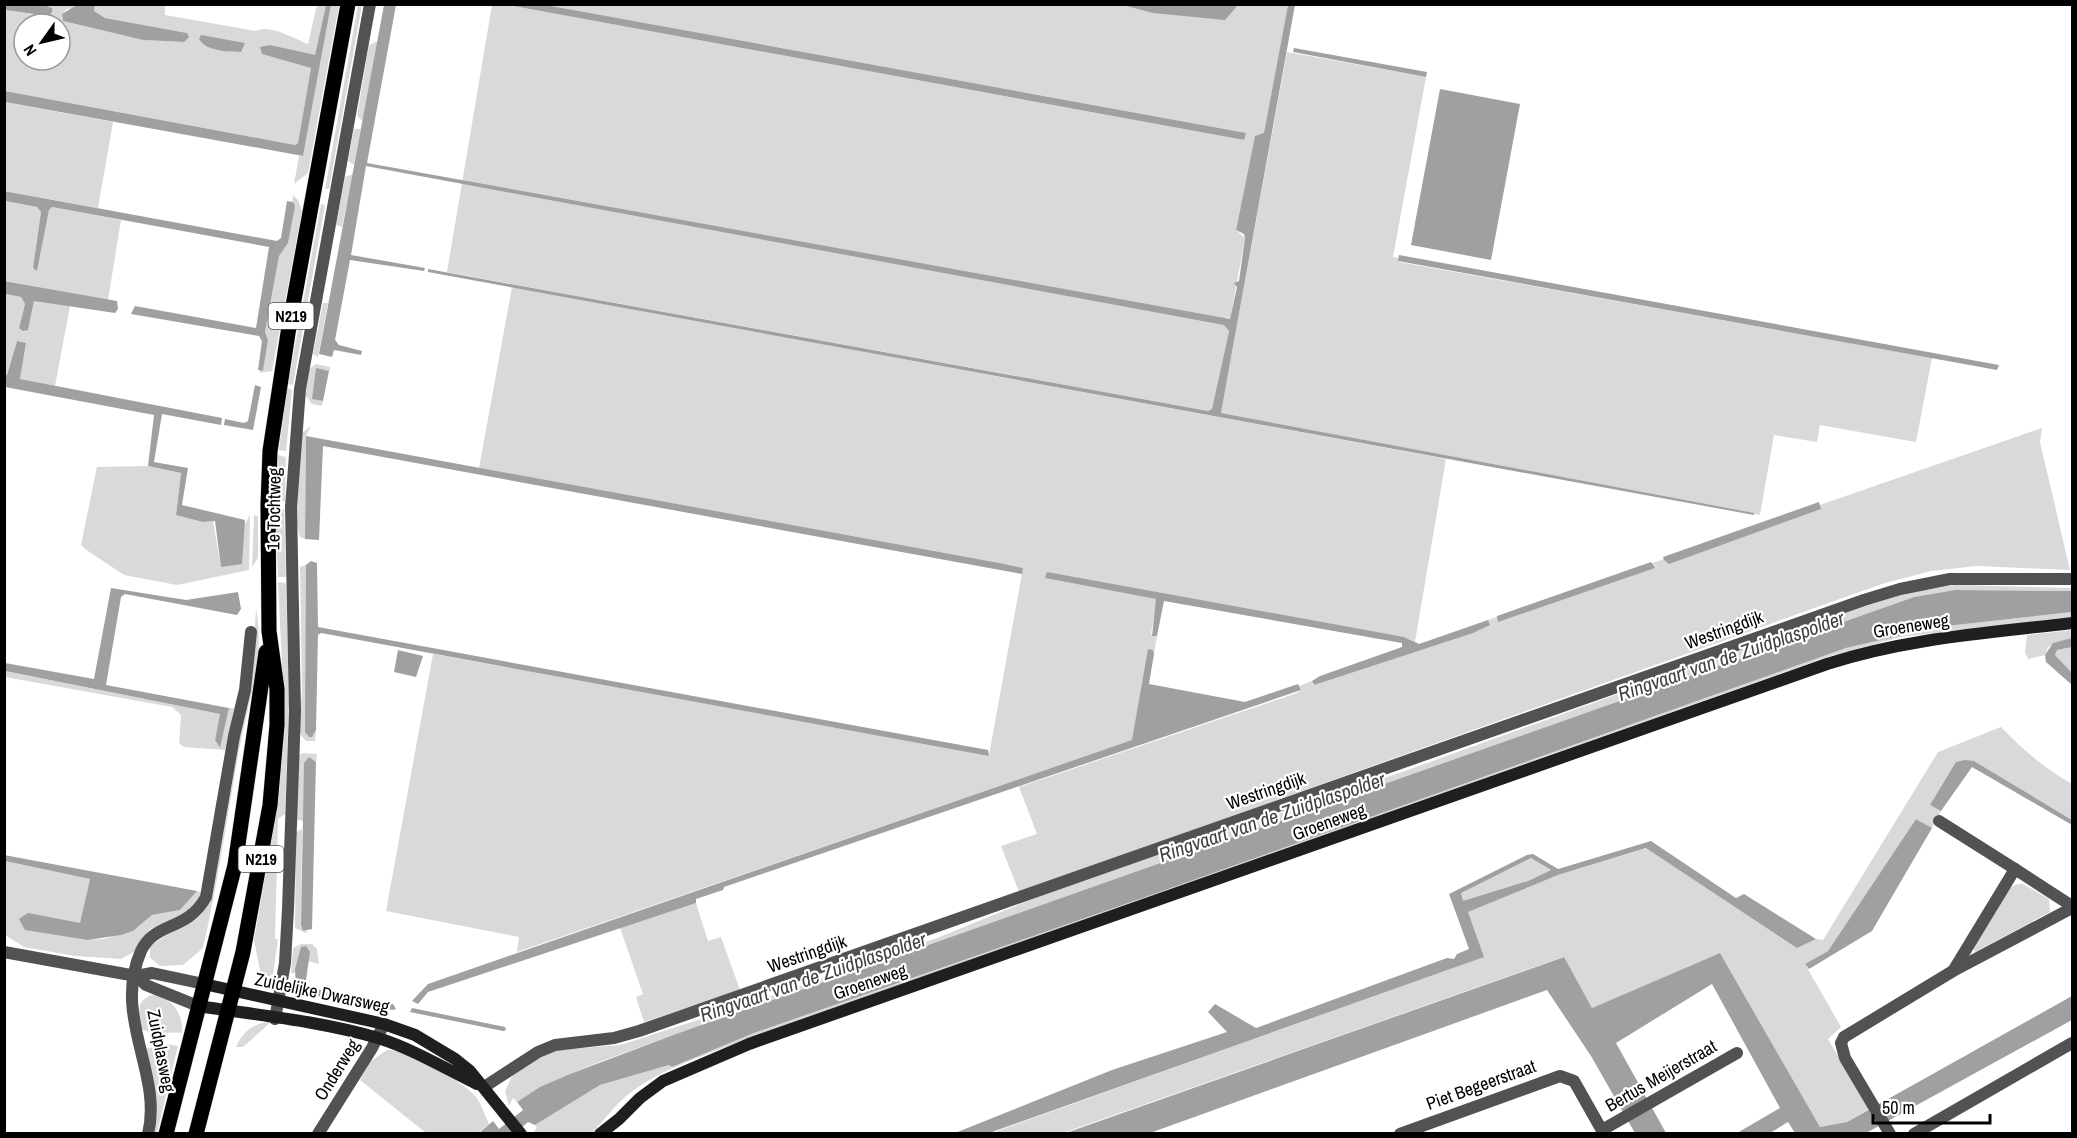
<svg xmlns="http://www.w3.org/2000/svg" width="2077" height="1138" viewBox="0 0 2077 1138" font-family="'Archivo Narrow',sans-serif">
<rect width="100%" height="100%" fill="#fff"/>
<g fill="#d9d9d9" fill-rule="evenodd">
<path d="M44,5H77L76,8L67,9L62,14L63,21L143,40L184,42L187,33L105,18L94,11L95,5H165V15L256,31C271,24 292,38 308,44L317,5H326L315,56L270,45L311,68L298,143L295,145L5,91L4,10L48,16L52,8ZM24,24H60V60H24Z"/>
<polygon points="331,5 339,5 308,173 294,184 299,156 303,156"/>
<polygon points="358,5 362,5 329,189 325,189"/>
<polygon points="492,5 508,5 1244,140 1245,133 546,5 1288,5 1264,134 1255,137 1236,230 1245,238 1230,319 1226,317 1229,330 1212,410 1208,411 447,272"/>
<polygon points="378,41 363,121 357,116 369,45"/>
<polygon points="1287,52 1426,77 1393,257 1399,258 1399,262 1932,358 1916,442 1820,425 1817,442 1774,435 1760,515 1221,413"/>
<polygon points="4,102 113,122 98,208 5,191"/>
<polygon points="354,129 361,129 354,165 348,161"/>
<polygon points="353,174 342,227 336,225 345,177"/>
<polygon points="293,195 298,200 302,211 272,371 260,373 260,370 263,371 268,340 265,332 279,255 288,243"/>
<polygon points="4,201 37,207 41,212 33,268 37,270 49,210 52,207 121,220 108,300 5,281"/>
<polygon points="321,204 325,205 293,385 288,384"/>
<polygon points="512,287 1446,459 1415,642 1404,637 1045,578 1157,599 1151,634 1157,636 1154,654 1153,650 1148,650 1133,740 517,952 519,937 386,911 433,654 989,755 1023,568 479,468"/>
<polygon points="4,294 21,297 25,304 19,328 28,330 34,300 70,306 55,386 20,379 26,344 17,341 7,375 5,374"/>
<polygon points="323,303 328,303 318,357 313,354"/>
<polygon points="316,364 330,367 330,371 324,370 312,398 323,401 322,406 312,404 305,395 309,369"/>
<polygon points="287,388 292,390 286,451 279,450"/>
<path d="M311,426L306,436L305,539L300,537C290,506 300,465 302,433Z"/>
<polygon points="2042,428 2040,442 2070,570 1977,566 1931,571 1882,584 1019,892 1001,846 1037,834 1019,787 1297,693 1301,690 1299,686 1312,681 1313,685 1489,625 1488,620"/>
<polygon points="278,455 286,457 285,501 276,504"/>
<polygon points="148,466 181,473 176,514 203,522 213,521 221,567 250,515 249,570 177,585 124,575 85,549 81,545 97,467"/>
<polygon points="275,509 284,509 286,577 278,577"/>
<polygon points="254,515 258,516 258,558 252,567"/>
<polygon points="306,565 312,737 316,730 315,741 306,741 300,734 299,726 302,692 300,567"/>
<polygon points="278,582 286,583 289,704 285,814 278,819 275,939 278,939 273,974 268,977 260,971 254,940 278,804 285,726"/>
<path d="M1955,585L2072,588V591L1955,590L1914,597L676,1034C623,1054 565,1071 517,1102L513,1098L509,1106L505,1091L513,1074L542,1056L558,1050L620,1045L748,1004L937,938L1062,887L1402,772L1793,631L1902,594Z"/>
<path d="M256,609C265,656 250,695 241,740C228,809 219,879 203,948L183,965L160,966L150,958V947C171,927 201,929 211,897L239,736L251,691Z"/>
<path d="M2072,612V617L1901,637L1830,656L738,1042C701,1057 655,1071 624,1098C612,1109 602,1122 592,1133H533L537,1128L535,1125L600,1085L669,1065L672,1067L754,1033L1154,894L1846,648L1938,627Z"/>
<polygon points="2072,630 2072,638 2048,647 2045,655 2028,659 2025,652 2027,635"/>
<polygon points="2072,647 2072,673 2055,655 2057,650"/>
<polygon points="4,671 220,714 215,740 220,748 229,708 234,708 225,750 184,747 179,743 181,715 172,707 5,677"/>
<path d="M2001,727C2023,750 2044,768 2072,784V820L1974,761L1930,805L1941,811L1932,828L1916,819L1828,951L1805,964L1841,1027L1828,1039L1869,1109L1847,1122L1820,1127L1720,953L1592,1008L1563,957L1063,1133L989,1134L1483,957L1467,912L1558,875L1647,848L1797,947L1816,939L1823,940L1938,752Z"/>
<polygon points="302,753 317,754 316,762 309,757 303,821 295,819 299,756"/>
<polygon points="302,829 301,925 303,931 308,931 306,933 295,928 296,832"/>
<polygon points="1531,858 1551,870 1528,881 1463,902 1460,893"/>
<polygon points="5,861 90,879 80,924 21,923 88,940 104,939 133,931 152,915 180,910 197,891 201,892 197,904 174,920 150,929 134,952 121,959 75,956 24,947 5,935"/>
<polygon points="2017,884 2023,884 2049,899 2050,912 1975,952 1972,947 2010,888"/>
<polygon points="696,903 708,941 721,937 740,990 644,1022 636,997 643,994 620,928"/>
<polygon points="301,944 312,944 317,949 319,964 308,961 310,952 301,947 295,973 291,973 293,948"/>
<path d="M157,994C174,1002 183,1014 182,1033C170,1031 150,1036 141,1028C138,1012 136,997 157,994Z"/>
<path d="M271,1022L243,1047H236C242,1032 255,1022 271,1022Z"/>
<path d="M168,1044L178,1046L157,1133H152C160,1102 153,1079 145,1049Z"/>
<path d="M387,1050C407,1050 465,1082 477,1098C482,1106 485,1116 489,1124L478,1133H426L360,1080L370,1062Z"/>
</g>
<g fill="#a0a0a0" fill-rule="evenodd">
<polygon points="4,5 44,5 52,8 52,12 49,16 5,10"/>
<polygon points="77,5 95,5 94,11 105,18 187,33 189,37 184,42 143,40 63,21 62,14"/>
<polygon points="326,5 331,5 303,156 5,102 5,91 295,145 298,143 311,68 262,54 260,47 270,45 315,55"/>
<polygon points="384,5 396,5 367,163 1230,319 1237,287 1234,283 1239,281 1245,238 1244,234 1236,230 1255,136 1264,133 1288,5 1295,5 1221,413 1754,513 1754,515 428,272 428,269 1208,411 1212,409 1229,331 1224,325 366,166 351,255 425,268 424,271 350,260 335,340 339,345 362,351 361,355 334,350 332,357 319,354"/>
<polygon points="508,5 546,5 1246,133 1244,140"/>
<polygon points="1123,5 1237,4 1238,5 1225,20 1153,13"/>
<path d="M201,35L245,43L241,52C227,51 207,52 199,39Z"/>
<polygon points="1294,48 1427,72 1426,77 1293,52"/>
<polygon points="1440,89 1520,104 1491,260 1411,245"/>
<polygon points="4,191 277,241 281,238 287,201 293,202 295,206 288,243 279,256 265,332 268,340 263,371 258,370 262,341 259,336 131,314 135,306 256,328 269,247 52,207 49,210 37,271 33,268 41,212 37,207 5,201"/>
<polygon points="1399,255 1999,365 1997,370 1398,261"/>
<polygon points="4,281 117,301 118,309 115,313 34,301 28,330 23,331 19,328 25,304 21,297 5,294"/>
<polygon points="17,341 26,343 20,379 222,418 221,425 162,414 154,462 188,468 182,505 245,520 242,564 221,567 215,521 203,522 176,515 181,473 148,466 154,415 5,387 5,374 7,375"/>
<polygon points="316,368 329,371 323,401 312,399"/>
<polygon points="255,385 261,387 253,430 224,425 225,419 244,423 248,421"/>
<polygon points="306,436 999,563 1023,568 1022,574 323,446 319,540 305,539"/>
<polygon points="1819,502 1821,509 1669,564 1664,560 1663,557"/>
<polygon points="311,561 317,563 318,627 988,750 989,756 321,633 318,635 316,730 312,737 309,737 305,732 306,565"/>
<polygon points="1651,562 1655,568 1498,622 1497,616"/>
<polygon points="1047,572 1404,637 1419,644 1488,620 1490,625 1473,633 1314,685 1312,681 1320,676 1402,647 1402,643 1164,601 1157,636 1152,636 1156,599 1045,578"/>
<polygon points="111,588 186,600 238,592 241,609 237,615 125,594 121,597 106,685 229,708 220,748 215,740 220,714 5,671 5,663 94,679"/>
<polygon points="1955,590 2072,591 2072,612 1938,627 1846,648 1154,894 754,1033 672,1067 669,1065 600,1085 535,1125 528,1122 515,1133 478,1134 493,1121 499,1129 523,1110 517,1102 540,1087 570,1074 676,1034 1914,597"/>
<polygon points="2072,638 2072,647 2057,650 2055,655 2072,673 2072,685 2046,662 2045,655 2053,643"/>
<polygon points="1148,649 1153,650 1154,654 1149,684 1245,702 1298,684 1301,690 724,887 723,890 696,899 696,903 428,992 418,1004 412,1001 428,984 1132,740"/>
<polygon points="398,650 423,656 416,677 394,672"/>
<polygon points="309,757 316,762 312,929 303,931 301,925 304,763"/>
<polygon points="1965,760 1974,761 2072,820 2072,825 1972,767 1941,811 1930,805 1956,762"/>
<polygon points="1916,819 1932,828 1872,931 1809,969 1805,964 1828,951"/>
<path d="M1651,841L1736,898L1744,894L1816,939L1797,948L1646,848L1558,875L1468,912L1484,957L989,1133H955L1112,1070L1227,1032L1208,1012L1215,1004L1256,1028L1447,958L1454,959L1457,954L1469,949L1449,894L1527,855L1533,854L1558,869ZM1531,858L1551,870L1528,881L1463,901L1461,893Z"/>
<polygon points="4,855 197,891 180,910 152,915 133,931 121,935 88,940 25,930 19,919 28,913 80,923 90,879 5,861"/>
<polygon points="306,946 310,952 305,987 393,1004 396,1009 393,1010 296,992 295,969 301,947"/>
<polygon points="1720,953 1820,1127 1847,1122 2072,996 2072,1020 1866,1133 1795,1133 1788,1122 1770,1133 1737,1133 1780,1108 1712,984 1616,1043 1666,1133 1635,1133 1591,1056 1547,990 1150,1133 1063,1134 1564,957 1592,1008"/>
<polygon points="412,1008 505,1027 506,1030 503,1031 410,1012"/>
</g>
<g fill="none" stroke-linecap="round" stroke-linejoin="round">
<defs>
<g id="primary">
<polyline points="166,1134 235,865 266,652"/>
<polyline points="196,1134 243,952 270,805 277,725 277,689 269,631 268,505 270,451 288,333 348,4"/>
</g>
</defs>
<use href="#primary" stroke="#dbdbdb" stroke-width="16"/>
<g stroke="#525252" stroke-width="12">
<polyline points="1939,821 2015,869"/>
<polyline points="4,952 136,976 152,973 204,984"/>
<polyline points="1953,971 2015,869 2072,906"/>
<polyline points="136,976 146,985 198,1006"/>
<polyline points="275,1019 285,963 288,909 295,711 291,507 300,389 370,4"/>
<polyline points="484,1087 538,1052 555,1045 614,1038 639,1031 1864,600 1900,589 1950,579 2072,579"/>
<polyline points="1602,1130 1737,1053"/>
<path d="M148,1134C163,1073 112,1017 141,951C155,921 187,932 206,897L234,736L245,690L251,632"/>
<polyline points="318,1134 372,1048 384,1024"/>
<polyline points="1400,1134 1560,1076 1574,1081 1604,1134"/>
<polyline points="1890,1134 1845,1058 1841,1043 1844,1037 1953,971 2072,908"/>
<polyline points="1914,1134 2072,1043"/>
</g>
<g stroke="#1f1f1f" stroke-width="12">
<polyline points="204,984 384,1024 415,1035 455,1059 470,1071 521,1134"/>
<path d="M198,1006C257,1015 320,1021 378,1038C413,1049 444,1068 477,1084"/>
<path d="M600,1134L619,1119L640,1098L663,1081L749,1044L1827,664C1907,638 1989,633 2072,623"/>
</g>
<use href="#primary" stroke="#000" stroke-width="15"/>
</g>
<g text-anchor="middle" stroke-width="4.5" stroke-linejoin="round" paint-order="stroke">
<g fill="#fff" stroke="#4c4c4c" stroke-width="1.5">
<rect x="268.5" y="303" width="45" height="26" rx="4.5"/>
<rect x="238.5" y="846" width="45" height="26" rx="4.5"/>
</g>
<g font-size="16" font-weight="bold" fill="#000">
<text x="291" y="322">N219</text>
<text x="261" y="865">N219</text>
</g>
<g font-size="18" fill="#000" stroke="#fff">
<text transform="translate(274 509) rotate(-89)" y="6">1e Tochtweg</text>
<text transform="translate(1911 626) rotate(-9)" y="6">Groeneweg</text>
<text transform="translate(1724 630) rotate(-20)" y="6">Westringdijk</text>
<text transform="translate(1266 791) rotate(-19)" y="6">Westringdijk</text>
<text transform="translate(1329 822) rotate(-20)" y="6">Groeneweg</text>
<text transform="translate(807 954) rotate(-19)" y="6">Westringdijk</text>
<text transform="translate(870 982) rotate(-19)" y="6">Groeneweg</text>
<text transform="translate(322 993) rotate(12)" y="6">Zuidelijke Dwarsweg</text>
<text transform="translate(161 1051) rotate(79)" y="6">Zuidplasweg</text>
<text transform="translate(337 1070) rotate(-58)" y="6">Onderweg</text>
<text transform="translate(1661 1076) rotate(-30)" y="6">Bertus Meijerstraat</text>
<text transform="translate(1481 1085) rotate(-20)" y="6">Piet Begeerstraat</text>
</g>
<g font-size="20" font-style="italic" fill="#414141" stroke="#fff">
<text transform="translate(1731 656) rotate(-19)" y="7">Ringvaart van de Zuidplaspolder</text>
<text transform="translate(1272 817) rotate(-19)" y="7">Ringvaart van de Zuidplaspolder</text>
<text transform="translate(813 977) rotate(-19)" y="7">Ringvaart van de Zuidplaspolder</text>
</g>
</g>
<rect width="2077" height="1138" fill="none" stroke="#000000" stroke-width="12"/>
<g transform="translate(42 42) rotate(236)"><circle r="28" fill="#ffffff" stroke="#999999" stroke-width="1.5"/>
<path d="M0-4.5L10 22L0 15L-10 22Z" fill="#000000"/>
<text y="-9" font-size="16" font-weight="bold" text-anchor="middle" fill="#000000">N</text>
</g>
<path d="M1873 1114v9h117v-9" fill="none" stroke="#000000" stroke-width="3"/>
<text x="1882" y="1114" font-size="18" fill="#000000" stroke="#ffffff" stroke-width="4.5" paint-order="stroke">50 m</text>
</svg>
